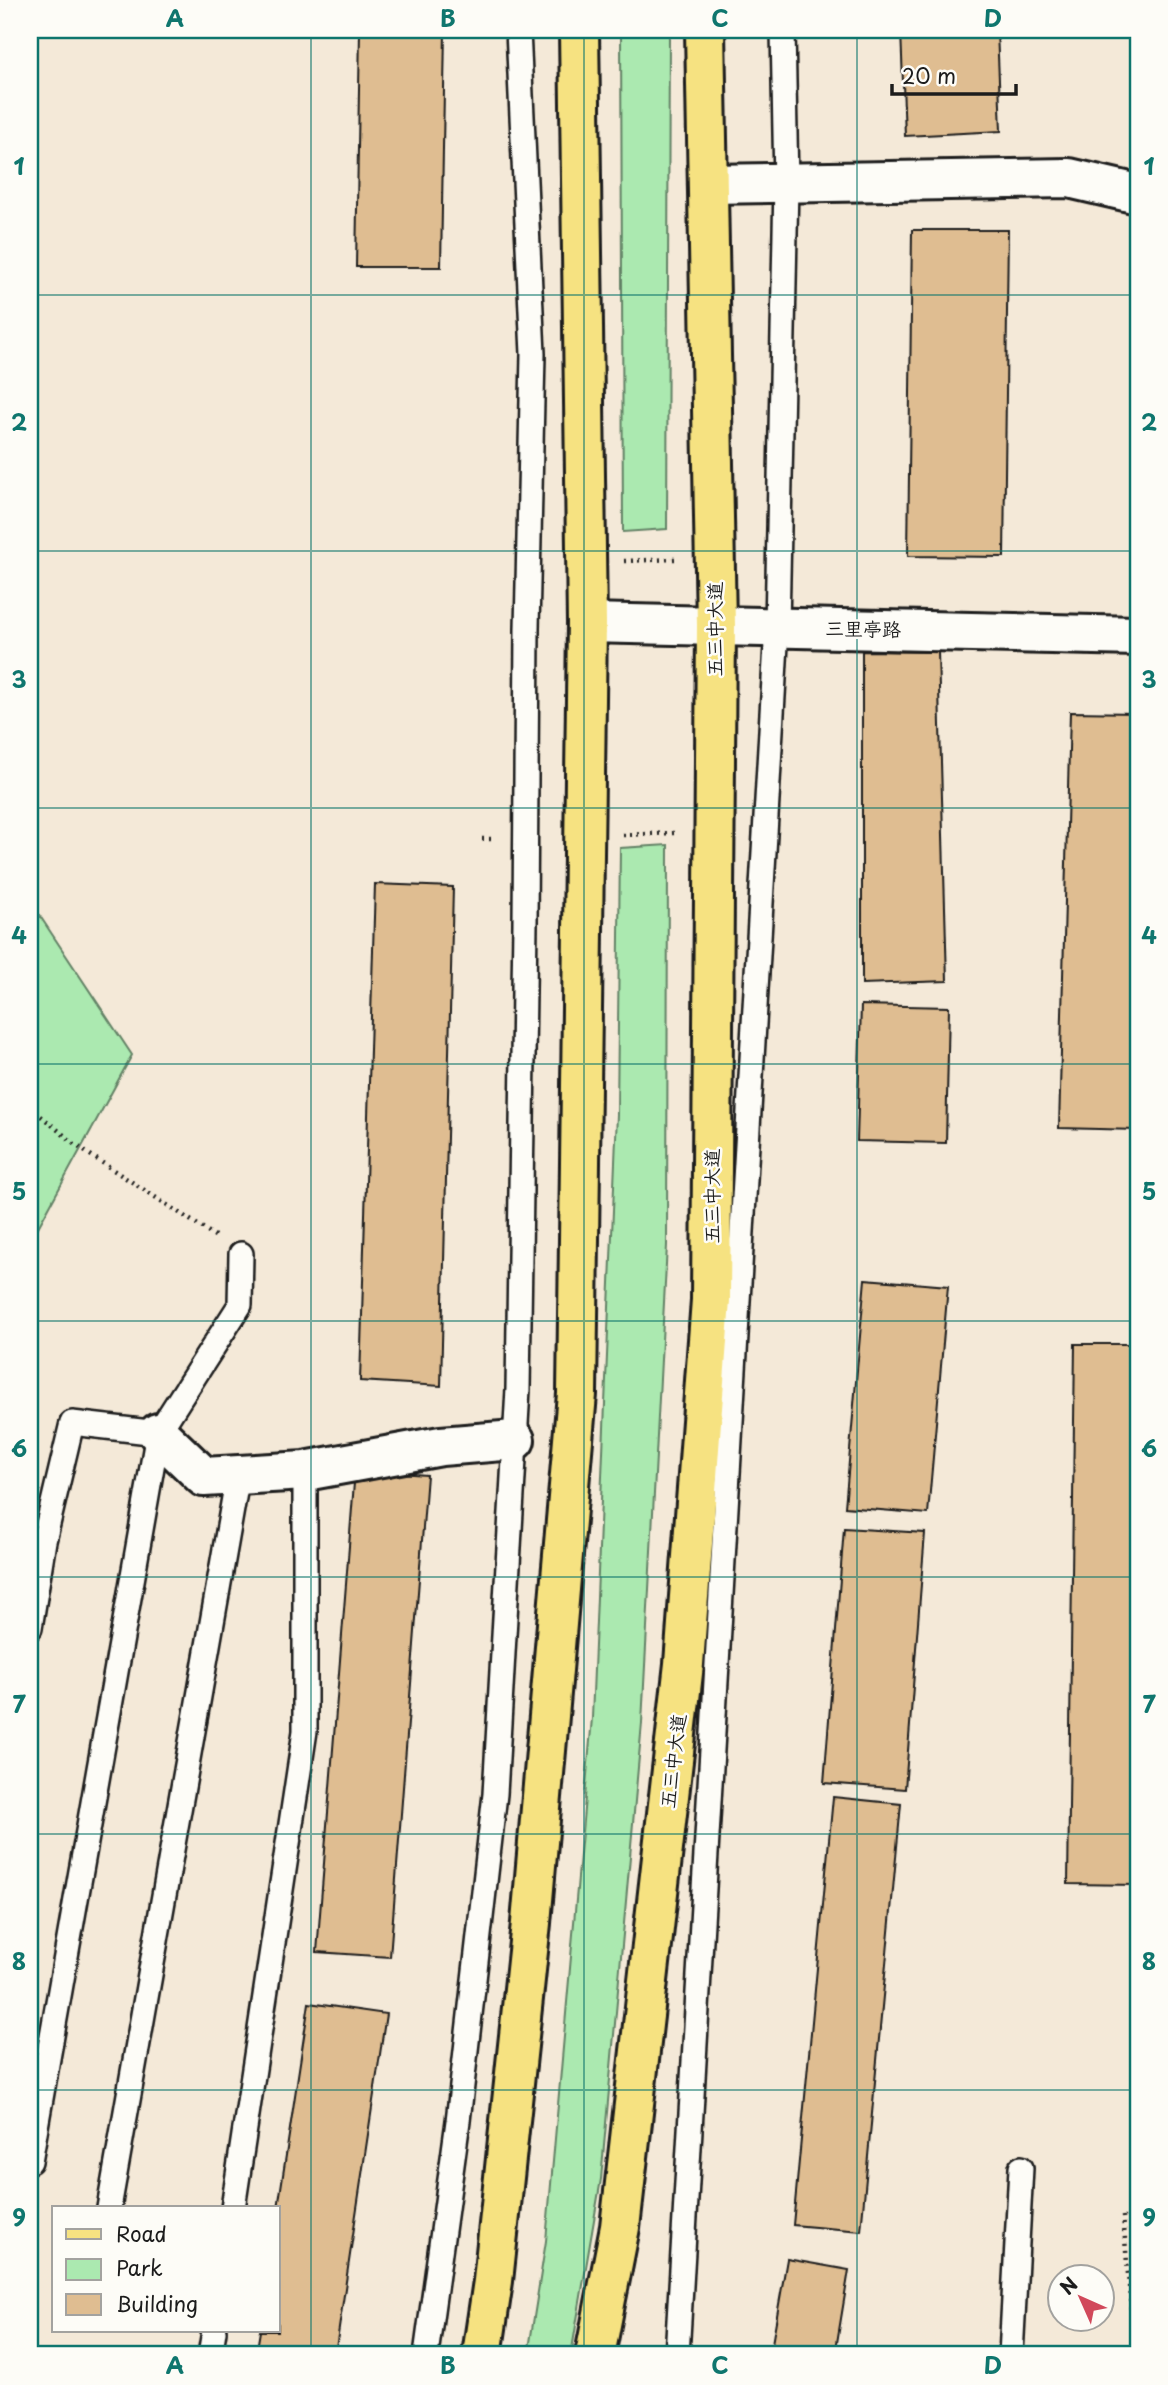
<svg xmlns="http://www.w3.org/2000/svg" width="1168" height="2385" viewBox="0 0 1168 2385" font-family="'Playpen Sans','LXGW WenKai TC',sans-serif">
<rect width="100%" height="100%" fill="#f4e9d8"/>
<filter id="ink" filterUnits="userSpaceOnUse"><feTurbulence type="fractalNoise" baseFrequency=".0143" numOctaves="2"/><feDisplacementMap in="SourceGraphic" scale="14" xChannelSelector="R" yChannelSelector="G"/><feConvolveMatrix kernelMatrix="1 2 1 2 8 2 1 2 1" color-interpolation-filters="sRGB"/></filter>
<g filter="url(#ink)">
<g fill="#abe9b0" stroke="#648266" stroke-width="2">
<polygon points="621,30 669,30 667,529 623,532"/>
<polygon points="668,845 667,1245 642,1723 601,2179 571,2355 528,2355 546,2241 592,1718 617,1114 620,848"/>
<polygon points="30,901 132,1055 30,1242"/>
</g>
<g fill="#dfbd91" stroke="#1c1c1c" stroke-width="2">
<polygon points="360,30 445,30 441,267 356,267"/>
<polygon points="901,30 997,30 1001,131 905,136"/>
<polygon points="912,230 1008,230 1004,557 908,556"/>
<polygon points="862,651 938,652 947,981 862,984"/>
<polygon points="1070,712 1138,713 1138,1130 1059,1128"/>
<polygon points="375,884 453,887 441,1386 360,1381"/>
<polygon points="861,1005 949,1007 946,1143 857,1141"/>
<polygon points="865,1279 948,1286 928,1514 845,1507"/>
<polygon points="1075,1344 1138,1344 1138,1885 1068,1884"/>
<polygon points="355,1470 427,1475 390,1957 317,1952"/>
<polygon points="844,1528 925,1533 905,1789 824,1783"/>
<polygon points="833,1797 901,1804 861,2231 793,2225"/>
<polygon points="309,2003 386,2014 335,2355 256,2355 260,2331 278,2331 278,2208"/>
<polygon points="787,2259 849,2270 835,2355 770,2355"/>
</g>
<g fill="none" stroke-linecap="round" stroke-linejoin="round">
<defs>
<g id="lane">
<polyline points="30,1628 44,1541 72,1423 158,1433"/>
<polyline points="30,2161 158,1433 240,1305 241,1254"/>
<polyline points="109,2208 238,1475"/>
<polyline points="233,2208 305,1731 305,1471"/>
<polyline points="210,2355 214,2331"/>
<polyline points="426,2355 458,2121 495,1794 518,1389 525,924 527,629 533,354 518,30"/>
<polyline points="677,2355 777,627 786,184 783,30"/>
<polyline points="1011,2355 1021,2168"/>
</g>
<g id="street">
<polyline points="708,184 1069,178 1138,194"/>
<polyline points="158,1433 204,1477 305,1471 441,1446 515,1440"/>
</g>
<polyline id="secondary" points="587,623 1138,636"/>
<g id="primary">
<polyline points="482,2355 493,2281 531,1923 577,1394 587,623 579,30"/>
<polyline points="595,2355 620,2227 684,1664 711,1300 716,625 705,30"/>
</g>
</defs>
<use href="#lane" stroke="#1c1c1c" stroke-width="28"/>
<use href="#street" stroke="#1c1c1c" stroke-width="44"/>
<use href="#secondary" stroke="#1c1c1c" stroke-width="44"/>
<use href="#primary" stroke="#1c1c1c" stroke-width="44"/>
<g stroke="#1c1c1c" stroke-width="4.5" stroke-dasharray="2 5" stroke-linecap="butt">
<polyline points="624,561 675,559"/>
<polyline points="623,835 674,833"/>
<polyline points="482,839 496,839"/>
<polyline points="30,1107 81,1149 215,1236"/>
<polyline points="1123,2216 1135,2355"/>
</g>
<use href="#lane" stroke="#fdfcf7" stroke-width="23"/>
<use href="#street" stroke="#fdfcf7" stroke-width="38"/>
<use href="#secondary" stroke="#fdfcf7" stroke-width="38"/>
<use href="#primary" stroke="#f6e281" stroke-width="38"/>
</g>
</g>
<path fill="none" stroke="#0f766e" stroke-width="2" stroke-opacity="0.55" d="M311,30V2355M584,30V2355M857,30V2355M30,295H1138M30,551H1138M30,808H1138M30,1064H1138M30,1321H1138M30,1577H1138M30,1834H1138M30,2090H1138"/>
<g text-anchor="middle" stroke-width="5" stroke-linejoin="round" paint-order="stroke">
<g font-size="19" fill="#1c1c1c" stroke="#fdfcf7">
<text transform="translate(715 629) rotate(-90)" y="7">五三中大道</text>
<text transform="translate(863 629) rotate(1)" y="7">三里亭路</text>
<text transform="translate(712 1196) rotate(-90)" y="7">五三中大道</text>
<text transform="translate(673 1761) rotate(-83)" y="7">五三中大道</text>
</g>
</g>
<rect width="1168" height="2385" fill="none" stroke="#fdfcf7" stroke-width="77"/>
<rect x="52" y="2206" width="228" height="126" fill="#fdfcf7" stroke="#a3a29f" stroke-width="2"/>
<rect x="66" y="2229" width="35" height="10" fill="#f6e281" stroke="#a3a29f" stroke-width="2"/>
<text x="116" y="2242" font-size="21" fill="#1c1c1c">Road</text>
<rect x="66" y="2259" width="35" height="21" fill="#abe9b0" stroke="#a3a29f" stroke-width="2"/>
<text x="116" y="2276" font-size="21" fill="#1c1c1c">Park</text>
<rect x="66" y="2294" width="35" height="21" fill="#dfbd91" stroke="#a3a29f" stroke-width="2"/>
<text x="116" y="2312" font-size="21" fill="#1c1c1c">Building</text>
<g transform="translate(1081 2298) rotate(315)"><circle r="33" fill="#fdfcf7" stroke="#a3a29f" stroke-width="2"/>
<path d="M0-5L12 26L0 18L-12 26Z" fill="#d1495b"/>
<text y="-10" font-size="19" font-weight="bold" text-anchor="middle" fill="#1c1c1c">N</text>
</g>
<path d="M892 84v10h124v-10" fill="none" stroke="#1c1c1c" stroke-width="3.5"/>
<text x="902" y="84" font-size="21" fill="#1c1c1c" stroke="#fdfcf7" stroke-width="5" paint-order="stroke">20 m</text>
<rect x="38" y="38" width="1092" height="2308" fill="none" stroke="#0f766e" stroke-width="2.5"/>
<g font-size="23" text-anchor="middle" font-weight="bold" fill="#0f766e">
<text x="175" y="27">A</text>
<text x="448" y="27">B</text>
<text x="720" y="27">C</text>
<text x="993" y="27">D</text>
<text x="19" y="175">1</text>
<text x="1149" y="175">1</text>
<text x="19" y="431">2</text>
<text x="1149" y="431">2</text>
<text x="19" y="688">3</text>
<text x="1149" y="688">3</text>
<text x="19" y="944">4</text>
<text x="1149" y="944">4</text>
<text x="19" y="1200">5</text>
<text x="1149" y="1200">5</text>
<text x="19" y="1457">6</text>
<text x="1149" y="1457">6</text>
<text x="19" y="1713">7</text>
<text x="1149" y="1713">7</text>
<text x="19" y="1970">8</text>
<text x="1149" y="1970">8</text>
<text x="19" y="2226">9</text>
<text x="1149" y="2226">9</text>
<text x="175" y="2374">A</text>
<text x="448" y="2374">B</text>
<text x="720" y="2374">C</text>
<text x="993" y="2374">D</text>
</g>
</svg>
